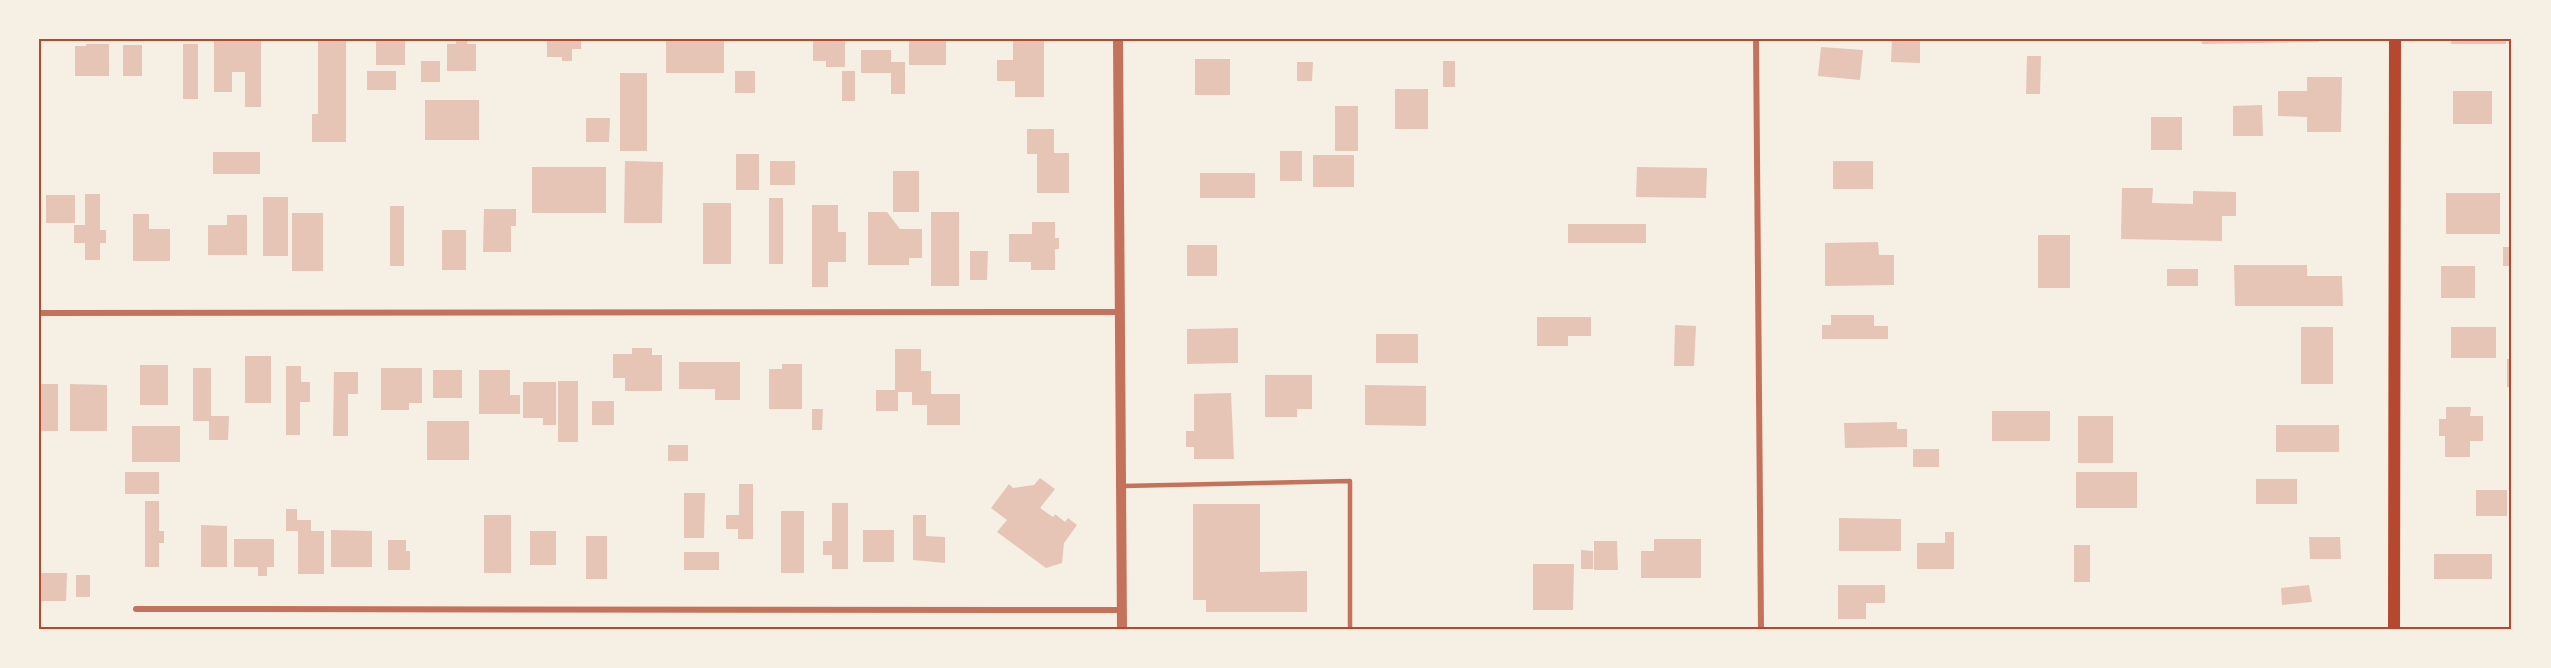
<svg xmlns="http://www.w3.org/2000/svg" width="2551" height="668" viewBox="0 0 2551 668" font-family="Inter,sans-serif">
<rect width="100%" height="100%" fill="#f6efe4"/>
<g fill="#e6c5b7">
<polygon points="214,39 261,39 261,107 245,107 245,72 232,72 232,92 214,92"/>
<polygon points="318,39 346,39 346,142 312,142 312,114 318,114"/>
<rect x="376" y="39" width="29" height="26"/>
<polygon points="456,39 467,39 467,44 476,44 476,71 447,71 447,44 456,44"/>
<polygon points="547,39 581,39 581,49 572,49 572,61 562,61 562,57 547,57"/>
<rect x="666" y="39" width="58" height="34"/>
<polygon points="813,39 845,39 845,67 826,67 826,61 813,61"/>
<rect x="909" y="39" width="37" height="26"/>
<polygon points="1013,39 1044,39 1044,97 1015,97 1015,81 997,81 997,60 1013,60"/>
<polygon points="1892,39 1920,39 1920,63 1891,62"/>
<polygon points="2202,39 2319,39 2319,42 2202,44"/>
<rect x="2451" y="39" width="55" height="5"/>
<polygon points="86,44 109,44 109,76 75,76 75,46 86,46"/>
<rect x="183" y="44" width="15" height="55"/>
<rect x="123" y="45" width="19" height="31"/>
<polygon points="1821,47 1863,50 1860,80 1818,76"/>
<polygon points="861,50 891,50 891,62 905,62 905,94 891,94 891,73 861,73"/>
<polygon points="2027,56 2041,56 2040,94 2026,94"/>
<rect x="1195" y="59" width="35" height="36"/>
<rect x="421" y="61" width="19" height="21"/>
<rect x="1443" y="61" width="12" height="26"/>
<polygon points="1297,62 1313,62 1312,81 1297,81"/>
<rect x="367" y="71" width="29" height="19"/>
<rect x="735" y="71" width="20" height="22"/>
<rect x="842" y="71" width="13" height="30"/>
<rect x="620" y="73" width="27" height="78"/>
<polygon points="2307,77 2342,77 2341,132 2307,132 2307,117 2278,116 2278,91 2307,91"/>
<rect x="1395" y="89" width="33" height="40"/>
<rect x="2453" y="91" width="39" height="33"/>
<rect x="425" y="100" width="54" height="40"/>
<polygon points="2262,105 2263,136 2233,136 2233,106"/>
<rect x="1335" y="106" width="23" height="45"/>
<rect x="2151" y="117" width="31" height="33"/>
<polygon points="586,118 610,118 609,142 586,142"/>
<polygon points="1027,129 1054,129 1054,153 1069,153 1069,193 1037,193 1037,154 1027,154"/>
<rect x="1280" y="151" width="22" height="30"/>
<rect x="213" y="152" width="47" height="22"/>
<rect x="736" y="154" width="23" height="36"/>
<rect x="1313" y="155" width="41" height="32"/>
<polygon points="625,161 663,162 662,223 624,223"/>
<rect x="770" y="161" width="25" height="24"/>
<rect x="1833" y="161" width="40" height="28"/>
<rect x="532" y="167" width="74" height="46"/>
<polygon points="1637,167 1707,168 1706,198 1636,197"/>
<rect x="893" y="171" width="26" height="41"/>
<rect x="1200" y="173" width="55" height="25"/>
<polygon points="2122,188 2153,188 2152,203 2193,204 2193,191 2236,192 2236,216 2222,216 2222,241 2121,239"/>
<rect x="2446" y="193" width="54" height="41"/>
<polygon points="85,194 100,194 100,230 106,230 106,243 100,243 100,260 85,260 85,243 74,243 74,225 85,225"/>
<rect x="46" y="195" width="29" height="28"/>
<rect x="263" y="197" width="25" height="59"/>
<rect x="769" y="198" width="14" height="66"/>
<rect x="703" y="203" width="28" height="61"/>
<polygon points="812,205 838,205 838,232 846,232 846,262 828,262 828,287 812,287"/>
<rect x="390" y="206" width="14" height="60"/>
<polygon points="484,209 516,209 516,226 511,226 511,252 483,252"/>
<polygon points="868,212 887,212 900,229 922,229 922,258 909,258 909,265 868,265"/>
<rect x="931" y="212" width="28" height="74"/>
<rect x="292" y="213" width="31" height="58"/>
<polygon points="133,214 149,214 149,229 170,229 170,261 133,261"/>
<polygon points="227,215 247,215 247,255 208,255 208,225 227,225"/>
<polygon points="1032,222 1055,222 1055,238 1059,238 1059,249 1055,249 1055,270 1031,270 1031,262 1009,262 1009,234 1032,234"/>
<rect x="1568" y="224" width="78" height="19"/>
<rect x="442" y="230" width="24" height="40"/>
<rect x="2038" y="235" width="32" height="53"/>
<polygon points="1878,242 1879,255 1894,255 1894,285 1825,286 1825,243"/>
<rect x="1187" y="245" width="30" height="31"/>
<rect x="2503" y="247" width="9" height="19"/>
<polygon points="970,251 988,251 987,280 970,280"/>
<polygon points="2234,265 2307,265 2307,276 2342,276 2343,306 2235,306"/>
<rect x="2441" y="266" width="34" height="32"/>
<rect x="2167" y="269" width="31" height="17"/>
<polygon points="1831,315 1874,315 1874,326 1888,326 1888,339 1822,339 1822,325 1831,325"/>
<polygon points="1537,317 1591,317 1591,336 1568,336 1568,346 1537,346"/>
<polygon points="1675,325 1696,326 1694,366 1674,366"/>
<rect x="2301" y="327" width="32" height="57"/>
<rect x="2451" y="327" width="45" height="31"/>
<polygon points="1238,328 1238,363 1187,364 1187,329"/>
<rect x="1376" y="334" width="42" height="29"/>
<polygon points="632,348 652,348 652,355 662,355 662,391 625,391 625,378 613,378 613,354 632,354"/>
<polygon points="895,349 921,349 921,371 931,371 931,394 960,394 960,425 927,425 927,405 912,405 912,392 898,392 898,411 876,411 876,390 895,390"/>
<rect x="245" y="356" width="26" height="47"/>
<rect x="2507" y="359" width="5" height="28"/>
<polygon points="679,362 740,362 740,400 715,400 715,389 679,389"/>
<polygon points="782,364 802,364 802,409 769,409 769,369 782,369"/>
<rect x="140" y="365" width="28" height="40"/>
<polygon points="286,366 301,366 301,382 310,382 310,402 300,402 300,435 286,435"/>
<polygon points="193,368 211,368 211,416 229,416 228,440 209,440 209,421 193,421"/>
<polygon points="381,368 422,368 422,403 409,403 409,410 381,410"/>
<rect x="433" y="370" width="29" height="28"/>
<polygon points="479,370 510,370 510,395 520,395 520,414 479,414"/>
<polygon points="334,372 358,372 358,394 348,394 348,436 333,436"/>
<polygon points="1265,375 1312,375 1312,409 1297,409 1297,417 1265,417"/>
<rect x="558" y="381" width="20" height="61"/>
<polygon points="523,382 556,382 556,425 543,425 543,418 523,418"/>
<rect x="39" y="384" width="19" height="47"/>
<polygon points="70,384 107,385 107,431 70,431"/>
<polygon points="1365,385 1426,386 1426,426 1365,425"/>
<polygon points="1231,393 1234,459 1194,459 1194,447 1186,447 1186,431 1194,431 1194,394"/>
<rect x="592" y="401" width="22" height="24"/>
<polygon points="2446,407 2471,407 2470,416 2483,416 2483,441 2470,441 2470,457 2445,457 2445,436 2439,436 2439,419 2446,419"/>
<polygon points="812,409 823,409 822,430 812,430"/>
<rect x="1992" y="411" width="58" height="30"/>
<rect x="2078" y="416" width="35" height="47"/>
<rect x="427" y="421" width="42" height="39"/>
<polygon points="1897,422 1897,429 1907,429 1907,447 1845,448 1844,423"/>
<rect x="2276" y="425" width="63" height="27"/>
<rect x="132" y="426" width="48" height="36"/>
<rect x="668" y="445" width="20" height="16"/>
<rect x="1913" y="449" width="26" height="18"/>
<rect x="125" y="472" width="34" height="22"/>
<rect x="2076" y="472" width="61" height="36"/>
<polygon points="1040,478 1055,489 1040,508 1053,517 1055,514 1065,522 1068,518 1077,525 1064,543 1062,563 1046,568 997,532 1007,520 991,508 1009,484 1013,488 1034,485"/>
<rect x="2256" y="479" width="41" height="25"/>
<polygon points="739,484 753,484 753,539 738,539 738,529 726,529 726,515 739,515"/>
<rect x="2476" y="490" width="31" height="26"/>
<polygon points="684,493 705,493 704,538 684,538"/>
<polygon points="145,501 159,501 159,531 164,531 164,543 159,543 159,567 145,567"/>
<polygon points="832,503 848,503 848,569 832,569 832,555 823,555 823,541 832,541"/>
<polygon points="1193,504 1260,504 1260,572 1307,571 1307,612 1206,612 1206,600 1193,600"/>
<polygon points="286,509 297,509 297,520 311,520 311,531 324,531 324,574 298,574 298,531 286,531"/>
<rect x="781" y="511" width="23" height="62"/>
<rect x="484" y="515" width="27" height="58"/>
<polygon points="913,515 926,515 926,536 945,537 945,563 913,560"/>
<polygon points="1839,518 1901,519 1901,551 1839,551"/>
<polygon points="201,525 227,526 227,567 201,567"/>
<polygon points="331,530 372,531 372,567 331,567"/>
<rect x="863" y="530" width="31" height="32"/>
<rect x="530" y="531" width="26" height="34"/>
<polygon points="1945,532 1954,532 1954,569 1917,569 1917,543 1945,543"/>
<rect x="586" y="536" width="21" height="43"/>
<polygon points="2309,537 2340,537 2341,559 2310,559"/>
<polygon points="234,539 274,539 274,567 267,567 267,576 258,576 258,567 234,567"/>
<polygon points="1654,539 1701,539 1701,578 1641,578 1641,551 1654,551"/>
<polygon points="388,540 406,540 406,551 410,551 410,570 388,570"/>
<polygon points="1594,541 1617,541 1618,570 1594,570"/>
<rect x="2074" y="545" width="16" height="37"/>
<polygon points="1581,550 1593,551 1593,569 1581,569"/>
<rect x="684" y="552" width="35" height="18"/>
<rect x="2434" y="554" width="58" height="25"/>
<polygon points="1533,564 1574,564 1573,610 1533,610"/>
<polygon points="39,573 67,573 66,601 39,601"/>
<rect x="76" y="575" width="14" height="22"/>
<polygon points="1838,585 1885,585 1885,603 1866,603 1866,619 1838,619"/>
<polygon points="2309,585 2312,602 2282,605 2281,588"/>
</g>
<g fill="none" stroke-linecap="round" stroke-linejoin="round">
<polyline stroke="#c5725c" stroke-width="4.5" points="1123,486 1350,481 1350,629"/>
<g stroke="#c5725c" stroke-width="6">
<polyline points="1756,39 1761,629"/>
<polyline points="39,313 1120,312"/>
<polyline points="136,609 1121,610"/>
</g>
<polyline stroke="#c5725c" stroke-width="10" points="1118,39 1122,629"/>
<polyline stroke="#b5482f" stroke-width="12" points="2394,629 2395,39"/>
</g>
<rect width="2551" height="668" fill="none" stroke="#f6efe4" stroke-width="81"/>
<rect x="40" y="40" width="2470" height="588" fill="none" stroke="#b5482f" stroke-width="2"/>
</svg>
